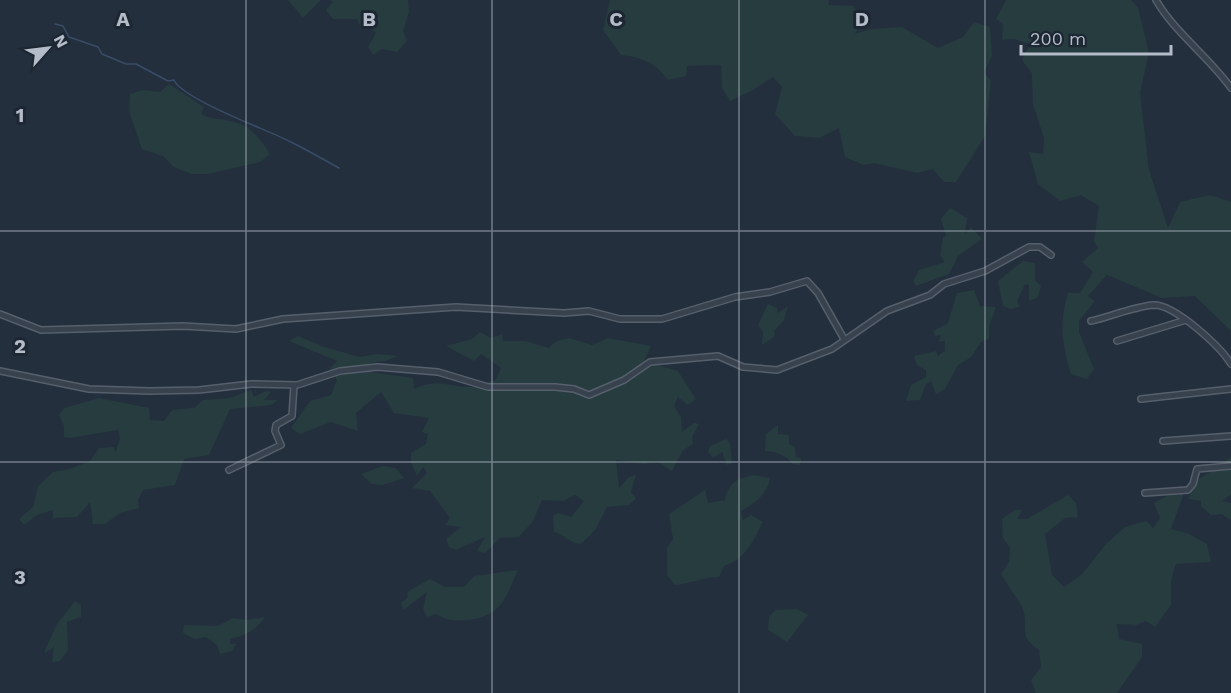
<svg xmlns="http://www.w3.org/2000/svg" width="1231" height="693" viewBox="0 0 1231 693" font-family="'Work Sans',sans-serif">
<rect width="100%" height="100%" fill="#242f3e"/>
<g fill="#263c3f">
<polygon points="288,0 321,0 303,18"/>
<polygon points="330,0 408,0 409,12 403,31 407,41 397,52 382,49 373,55 368,47 376,33 369,27 360,26 357,19 333,19 326,10 333,2"/>
<path d="M610,0H829L828,5L853,6L863,18L855,34L871,29L902,27L938,48L963,37L974,22L990,27L992,56L984,72L991,81L985,136L956,182H944L933,169L917,173L874,163L864,165L845,157L839,128L819,138L795,136L775,114L782,87L773,77L751,91L730,101L722,88L721,65L687,66L686,76L668,80C656,63 641,57 621,55L603,30Z"/>
<path d="M1006,0H1131L1138,8L1149,53L1140,93L1149,170L1168,228L1180,202L1210,195L1231,202V331L1195,296L1162,298L1107,275L1088,296L1095,301L1079,321V332L1094,369L1087,379L1071,374C1062,343 1059,325 1068,293H1080L1093,272L1082,262L1098,248L1094,241L1099,206L1081,195L1060,201L1038,184L1029,152L1043,154L1044,138L1033,104L1032,74L1022,60L1030,44L1014,39L1002,40L1003,24L996,19Z"/>
<path d="M169,84L204,107L201,114C212,120 218,118 229,121C250,124 260,138 270,154L260,162L207,174H191L174,167L163,156L142,149L129,111L130,94L143,90L160,92Z"/>
<polygon points="950,208 967,218 965,234 971,227 982,239 958,256 949,274 916,286 913,281 919,270 945,262 940,255 943,238 946,235 941,219"/>
<polygon points="1023,261 1035,263 1035,280 1041,286 1037,298 1029,301 1029,285 1025,284 1017,301 1020,307 1010,309 1003,306 998,281"/>
<polygon points="974,290 980,306 996,307 989,326 989,339 981,342 971,357 958,365 945,389 936,394 931,381 926,384 920,400 906,401 911,385 926,377 926,370 917,365 914,356 936,351 938,356 945,351 945,341 939,342 941,335 935,336 933,331 948,323 957,293"/>
<polygon points="768,304 777,308 778,313 788,306 784,320 774,331 775,336 762,345 763,332 758,325"/>
<path d="M480,332L491,338L502,334L503,341H525L549,348L555,342L569,338L592,345L608,338L651,346L644,361L678,371L696,399L688,405L678,397L674,406L681,417L682,432L694,423L699,424L692,437L693,444L683,450L672,471L658,462L643,464L616,460L619,488L629,477L636,475L631,492L636,498L629,505L607,507L595,530L581,544C569,543 565,535 554,532L553,516L559,513L571,517L584,501L575,495L563,501L542,500L533,521L519,537L500,538L485,553L477,551L485,537L456,550L449,547L446,539L461,527L445,525L450,518L430,491L412,488L427,473L423,467L417,476L411,462V453L426,444L428,434L422,432L429,418L394,413L381,392L356,413L358,431L331,422L300,434L291,428L310,401L331,395L337,380L330,368L337,361L289,341L298,336L324,347L360,357L376,354L398,356L385,361L369,363L371,372L413,378L414,389C440,377 448,388 472,387C481,387 485,380 495,381L501,368L481,354L474,361L446,346L472,339Z"/>
<polygon points="251,390 254,397 266,391 271,392 264,400 278,400 271,405 230,409 209,455 184,459 175,485 143,490 138,500 139,508 120,513 105,524 93,524 90,502 77,517 53,518 53,510 37,515 24,525 19,519 33,507 38,486 53,472 70,469 90,461 99,448 114,447 115,453 120,439 118,430 69,438 64,437 64,426 59,415 64,408 99,398 149,408 150,420 164,421 172,410 194,408 203,400 230,398"/>
<path d="M778,425V434L789,435V444L795,447L796,457L801,458L800,465L792,464C787,455 774,451 765,451L766,434Z"/>
<polygon points="726,439 730,443 732,463 727,465 722,452 713,458 708,452 710,446"/>
<polygon points="1231,457 1231,494 1222,501 1231,503 1231,520 1222,514 1211,515 1201,506 1201,501 1188,499 1198,480"/>
<polygon points="383,466 396,468 404,478 383,485 372,484 361,474"/>
<path d="M755,475L770,478C768,494 754,504 741,511L743,520L751,515L763,522C753,541 746,559 724,566L719,577C703,577 690,584 675,585L667,575V548L673,539L669,514L705,490L708,503L725,500C729,482 737,478 755,475Z"/>
<path d="M1175,492L1184,493L1171,529L1189,534L1207,544L1211,562L1176,564L1171,581V605L1155,627L1146,621L1136,625L1117,624L1119,639L1142,644V657L1117,693H1036L1031,680L1041,667L1039,650C1015,634 1031,627 1022,607C1016,596 1007,585 1001,574L1009,562L1010,548L1003,538L1002,519L1015,510H1022L1017,519H1027L1068,495L1076,503L1078,517L1065,518L1045,534L1052,575L1064,587L1082,574L1106,544L1125,527L1146,521L1153,528L1160,518L1154,503Z"/>
<path d="M518,570C505,598 502,616 468,620C454,621 448,621 436,614L427,617L423,609L427,592L403,610L401,603L408,597L407,592L430,579L445,587H464L474,576Z"/>
<polygon points="75,601 81,605 81,617 67,622 68,650 60,661 52,662 54,647 45,653 45,650 57,624"/>
<polygon points="797,609 808,615 787,642 768,630 769,617 776,610"/>
<path d="M265,617C256,630 246,636 230,639V644H236L232,651L220,654L217,645L206,637L195,639L183,633L184,625L218,626L233,618L245,620Z"/>
</g>
<g fill="none" stroke-linecap="round" stroke-linejoin="round">
<path stroke="#394c67" stroke-width="1.5" d="M55,24L63,26L69,37L98,47L102,54L126,64H136L168,81L174,80C182,99 268,130 291,142C307,150 323,159 339,168"/>
<defs>
<g id="minor">
<path d="M1156,0C1175,33 1208,56 1231,88"/>
<polyline points="0,314 41,330 183,326 236,329 283,319 456,307 564,313 589,311 620,319 662,319 735,297 770,292 807,281 818,293 844,339"/>
<path d="M1091,321C1109,317 1136,306 1154,305C1175,305 1220,346 1231,364"/>
<polyline points="1117,341 1186,320"/>
<polyline points="0,371 89,389 149,391 199,390 251,384 297,385 340,371 377,367 438,372 488,387 555,387 574,389 589,395 624,380 650,362 718,356 743,367 777,370 832,349 887,311 930,295 944,284 985,271 1029,247 1040,247 1051,255"/>
<polyline points="1141,399 1231,389"/>
<polyline points="1163,441 1231,436"/>
<polyline points="229,470 281,445 275,431 276,425 292,416 294,385"/>
<polyline points="1145,493 1188,490 1193,484 1197,469 1231,466"/>
</g>
</defs>
<use href="#minor" stroke="#565f6c" stroke-width="8"/>
<use href="#minor" stroke="#38414e" stroke-width="5"/>
</g>
<path fill="none" stroke="#b4bcc9" stroke-width="1.5" stroke-opacity="0.55" d="M246,0V693M492,0V693M739,0V693M985,0V693M0,231H1231M0,462H1231"/>
<g font-size="20" text-anchor="middle" font-weight="bold" fill="#b4bcc9" stroke="#1d2633" stroke-width="6" stroke-linejoin="round" paint-order="stroke">
<text x="123" y="26">A</text>
<text x="369" y="26">B</text>
<text x="616" y="26">C</text>
<text x="862" y="26">D</text>
<text x="20" y="122">1</text>
<text x="20" y="353">2</text>
<text x="20" y="584">3</text>
</g>
<g transform="translate(48 48) rotate(62)" stroke="#1d2633" stroke-width="4.5" paint-order="stroke">
<path d="M0-4.5L10 22L0 15L-10 22Z" fill="#b4bcc9"/>
<text y="-9" font-size="16" font-weight="bold" text-anchor="middle" fill="#b4bcc9">N</text>
</g>
<path d="M1021 45v9h150v-9" fill="none" stroke="#b4bcc9" stroke-width="3"/>
<text x="1030" y="45" font-size="18" fill="#b4bcc9" stroke="#1d2633" stroke-width="4.5" paint-order="stroke">200 m</text>
</svg>
